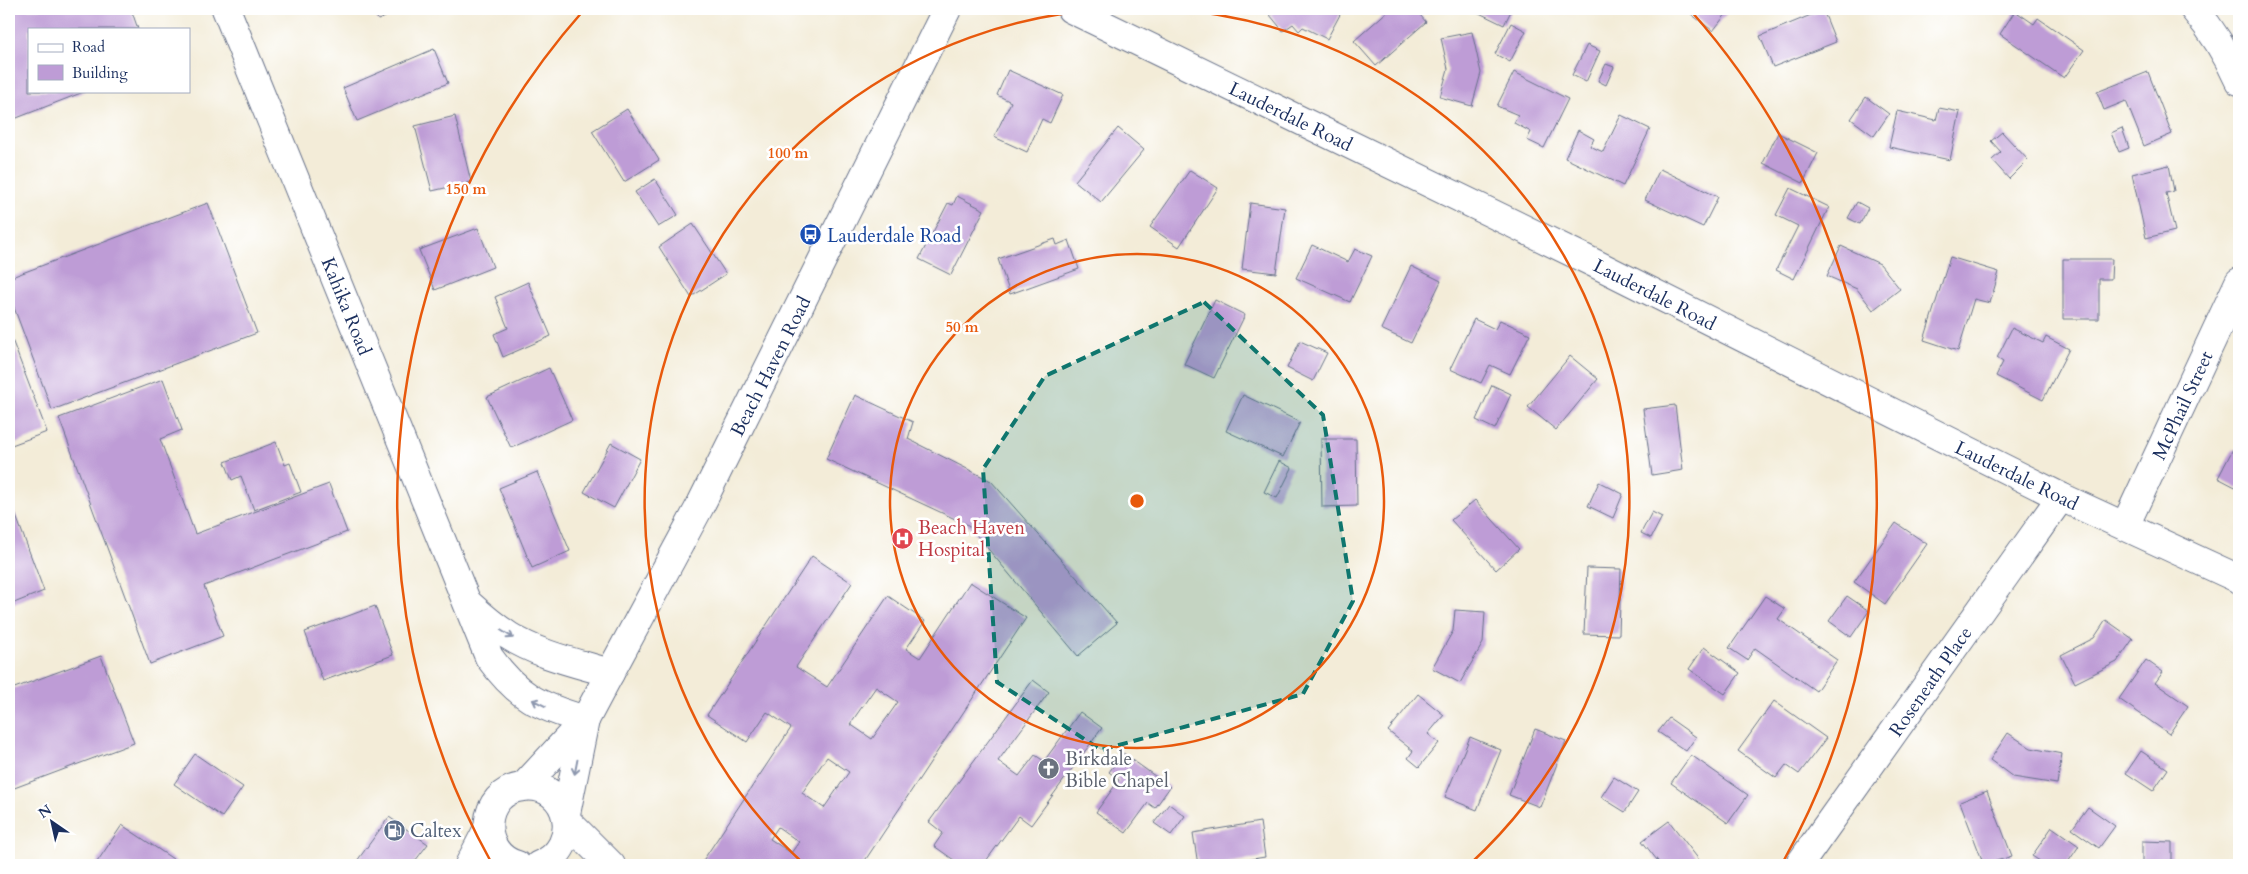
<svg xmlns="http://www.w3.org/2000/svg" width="2248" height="874" viewBox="0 0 2248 874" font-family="Cardo,serif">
<rect width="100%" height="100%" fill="#fff"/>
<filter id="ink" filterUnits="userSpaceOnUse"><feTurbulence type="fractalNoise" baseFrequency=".02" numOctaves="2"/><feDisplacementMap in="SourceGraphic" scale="10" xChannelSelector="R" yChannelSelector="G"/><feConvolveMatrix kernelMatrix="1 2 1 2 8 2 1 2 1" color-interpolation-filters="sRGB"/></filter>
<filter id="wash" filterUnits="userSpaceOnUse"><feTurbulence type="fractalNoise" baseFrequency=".0096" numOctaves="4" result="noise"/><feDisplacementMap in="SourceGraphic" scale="20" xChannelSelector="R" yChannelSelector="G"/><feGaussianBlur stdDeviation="1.12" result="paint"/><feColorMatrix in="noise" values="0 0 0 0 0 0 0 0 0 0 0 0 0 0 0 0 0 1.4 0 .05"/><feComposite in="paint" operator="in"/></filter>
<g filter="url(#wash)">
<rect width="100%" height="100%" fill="#f3ecd8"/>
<g id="blocks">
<g fill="#be9cd6" fill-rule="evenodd">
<polygon points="9,9 131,9 138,29 29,29 29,91 86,91 9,121"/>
<polygon points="373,9 404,9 378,20"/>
<polygon points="1278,9 1343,9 1327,39 1303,27 1299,31 1293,24 1283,31 1270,15"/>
<polygon points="1390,9 1415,9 1426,22 1376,66 1354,41"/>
<polygon points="1471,9 1512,9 1504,25"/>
<polygon points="1695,9 1730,9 1713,31 1691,14"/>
<polygon points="1823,10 1836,42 1773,67 1760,36"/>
<polygon points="2015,11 2034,24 2038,18 2084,50 2064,78 2000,34"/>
<polygon points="1511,23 1526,31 1510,62 1495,54"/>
<polygon points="1472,32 1481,73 1472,106 1440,97 1448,69 1441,38"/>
<polygon points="1587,45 1600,51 1586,82 1572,75"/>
<polygon points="434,49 448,83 357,121 343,88"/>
<polygon points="1606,64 1614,67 1606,85 1598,81"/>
<polygon points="1008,70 1063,95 1050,123 1042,119 1027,152 994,137 1011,102 997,95"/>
<polygon points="1514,72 1568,99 1544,148 1527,140 1531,132 1514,123 1518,115 1497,106"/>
<polygon points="2148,72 2172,134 2144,146 2126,101 2104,110 2097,92"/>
<polygon points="1866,97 1889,114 1874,136 1851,119"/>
<polygon points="1939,108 1960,112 1950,160 1889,147 1897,111 1936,120"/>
<polygon points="627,109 659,160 624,182 592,131"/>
<polygon points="1621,115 1650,129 1623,186 1565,158 1578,130 1594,139 1590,146 1603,152"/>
<polygon points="455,116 471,182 432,191 415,126"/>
<polygon points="1118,128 1144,150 1101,202 1075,181"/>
<polygon points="2122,128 2129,148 2119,152 2111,133"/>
<polygon points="2002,132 2028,160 2009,179 1992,160 2001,152 1991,141"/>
<polygon points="1778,133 1818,153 1803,183 1763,163"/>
<polygon points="2169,165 2174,191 2166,193 2175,231 2146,238 2132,174"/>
<polygon points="1660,169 1718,197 1703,227 1645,200"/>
<polygon points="1190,170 1218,188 1179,247 1150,227"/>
<polygon points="655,179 678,215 658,227 635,192"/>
<polygon points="1790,188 1829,207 1794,279 1776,270 1798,226 1776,215"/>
<polygon points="957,196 984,210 951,275 919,259 948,203 953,205"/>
<polygon points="1857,202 1868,208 1860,224 1848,218"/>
<polygon points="208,203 257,333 52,410 9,294 9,278"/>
<polygon points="1250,203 1285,208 1276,273 1242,269"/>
<polygon points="693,224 726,274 691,297 659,247"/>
<polygon points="478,228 493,267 435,290 419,250"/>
<polygon points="1055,239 1057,245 1069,240 1079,269 1010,294 998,259"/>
<polygon points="1312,245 1348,262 1355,249 1372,256 1350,302 1296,278"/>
<polygon points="1841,246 1880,264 1900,289 1873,310 1857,289 1827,276"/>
<polygon points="1950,257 1999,272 1990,303 1974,299 1958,351 1924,340"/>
<polygon points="2063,259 2112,259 2111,279 2099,279 2099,319 2063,319"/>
<polygon points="1411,266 1441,281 1411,343 1381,329"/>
<polygon points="528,282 551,336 503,357 494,334 508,328 495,297"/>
<polygon points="1215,300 1245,315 1214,378 1184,364"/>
<polygon points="1474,319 1495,329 1500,320 1530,334 1510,374 1490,365 1481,383 1450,369"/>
<polygon points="2012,328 2043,343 2046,337 2069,349 2043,400 1996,376 2003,362 1997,358"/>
<polygon points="11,337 47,432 9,446 9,338"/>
<polygon points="1300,341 1327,353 1313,381 1287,368"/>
<polygon points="1570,356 1598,379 1556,430 1528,407"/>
<polygon points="549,368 572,420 511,448 487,397"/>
<polygon points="163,379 182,430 160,439 195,534 329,484 347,532 204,586 223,636 150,664 59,418"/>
<polygon points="1492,385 1511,394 1495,429 1476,420"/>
<polygon points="855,395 913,422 908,439 991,481 1117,623 1078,656 968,525 826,459"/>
<polygon points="1243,395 1300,422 1283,457 1226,431"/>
<polygon points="1675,405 1683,470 1652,475 1643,409"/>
<polygon points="1321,439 1356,439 1357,506 1322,507"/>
<polygon points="276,442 285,465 290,463 301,492 254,510 241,476 232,480 225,462"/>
<polygon points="611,443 640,459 614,508 584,492"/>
<polygon points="2233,449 2239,452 2239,489 2218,478"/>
<polygon points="1279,461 1292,468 1277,498 1264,492"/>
<polygon points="537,472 570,551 532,568 499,488"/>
<polygon points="1599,482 1623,494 1613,518 1588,506"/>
<polygon points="9,497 44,591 9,605"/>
<polygon points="1475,500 1519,549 1496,570 1451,520"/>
<polygon points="1652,512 1662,517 1651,538 1641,533"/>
<polygon points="1896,523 1927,544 1885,604 1854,582"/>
<path d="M812,556L852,583L796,667L827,687L888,596L925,621L906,649L920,658L970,582L1026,618L862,865H708L702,862L791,728L767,712L747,742L707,715ZM876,687L898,702L872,739L850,724ZM827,757L849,772L824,808L802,793ZM778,827L799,842L791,853L770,839Z"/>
<polygon points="1587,568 1621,569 1619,635 1584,634"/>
<polygon points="1765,596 1785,609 1778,619 1837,660 1816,691 1755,648 1747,660 1729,648"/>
<polygon points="1847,596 1869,611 1851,637 1829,621"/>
<polygon points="375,606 393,655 323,681 305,632"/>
<polygon points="1455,610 1485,612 1483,643 1460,683 1432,668 1453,631"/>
<polygon points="2106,620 2133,639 2117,662 2075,683 2061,655 2094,638"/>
<polygon points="1704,647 1740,673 1725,694 1689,669"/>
<polygon points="101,656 134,743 9,790 9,690"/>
<polygon points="2146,660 2163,672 2155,683 2188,706 2169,734 2119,699"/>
<polygon points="1033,680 1049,692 998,761 1019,776 1035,755 1044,761 1080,712 1102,728 1031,825 1019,816 983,865 961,865 934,846 943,833 929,822"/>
<polygon points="1418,694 1444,715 1428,734 1439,743 1419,767 1408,758 1413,751 1388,731"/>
<polygon points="1774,701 1826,738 1799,774 1786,765 1776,778 1738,751"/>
<polygon points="1669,718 1696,737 1686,751 1658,732"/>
<polygon points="1535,729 1566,741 1540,807 1509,795"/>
<polygon points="2008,733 2031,748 2062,754 2057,784 2013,777 1990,760"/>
<polygon points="1470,737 1501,750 1477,810 1445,797"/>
<polygon points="2141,751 2168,769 2153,791 2126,773"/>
<polygon points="1123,753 1170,787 1155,808 1148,803 1126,833 1096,812 1119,780 1109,772"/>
<polygon points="195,754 243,787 222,817 174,784"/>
<polygon points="1691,755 1748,795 1728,823 1671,783"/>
<polygon points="1614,777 1638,792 1625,812 1601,797"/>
<polygon points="1987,791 2012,856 1984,865 1960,802"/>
<polygon points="1169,804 1185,816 1171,835 1154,823"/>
<polygon points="2088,807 2115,826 2099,848 2072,829"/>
<polygon points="389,817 428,844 412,865 354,865"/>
<polygon points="1669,821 1703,865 1661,865 1642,841"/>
<polygon points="1260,822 1265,857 1215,865 1198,865 1193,833"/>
<polygon points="122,825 182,865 95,865"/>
<polygon points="2052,827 2079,846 2066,865 2046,865 2032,856"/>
<polygon points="2142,841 2172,842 2172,865 2142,865"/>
</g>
</g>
</g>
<g filter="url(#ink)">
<use href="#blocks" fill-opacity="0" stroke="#677189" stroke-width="1"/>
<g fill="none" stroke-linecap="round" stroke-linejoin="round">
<defs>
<g id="minor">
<path d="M226,9L489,657C518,697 538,706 585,720"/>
<polyline points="1071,9 1598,265 2061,497 2239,579"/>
<path d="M2194,9C2213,31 2227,54 2239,81"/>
<polyline points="2125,526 2239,282"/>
<path d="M470,605C482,616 495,627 509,636C539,655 577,663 610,673"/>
<polyline points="1799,865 2061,497"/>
</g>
<g id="major">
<polyline points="524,786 585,720 610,673 700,506 947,9"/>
<polyline points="566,814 585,720"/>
<polyline points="567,821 611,865"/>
<polyline points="469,865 487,830"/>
<path d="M517,865C476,853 480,791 523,787C571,781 584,848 539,865"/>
</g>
</defs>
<use href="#minor" stroke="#677189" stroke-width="30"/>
<use href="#major" stroke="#677189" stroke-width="30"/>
<use href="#minor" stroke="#fff" stroke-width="28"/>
<use href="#major" stroke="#fff" stroke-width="28"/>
</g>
<defs><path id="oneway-shaft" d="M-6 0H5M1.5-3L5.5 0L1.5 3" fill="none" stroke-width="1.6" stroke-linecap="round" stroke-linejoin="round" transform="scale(1.25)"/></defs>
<g stroke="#8d97ae">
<use href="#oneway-shaft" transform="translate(507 634) rotate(32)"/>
<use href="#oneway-shaft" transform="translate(539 703) rotate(-153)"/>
<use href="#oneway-shaft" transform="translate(576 767) rotate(101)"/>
</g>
</g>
<path fill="#0f766e" fill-opacity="0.2" stroke="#0f766e" stroke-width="4" stroke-dasharray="10 6" stroke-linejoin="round" d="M1204,302L1323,415L1353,601L1303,694L1101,750L997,682L983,469L1045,376Z"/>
<g fill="none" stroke="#e8590c" stroke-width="2.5">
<circle cx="1137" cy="501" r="247"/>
<path d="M804 864A493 493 0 0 1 1107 9M1167 9A493 493 0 0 1 1470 864"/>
<path d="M490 860A740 740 0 0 1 583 11M1691 11A740 740 0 0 1 1784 860"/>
</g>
<defs>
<symbol id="bus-disc" viewBox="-11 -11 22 22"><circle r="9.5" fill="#1a4fb4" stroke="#fff"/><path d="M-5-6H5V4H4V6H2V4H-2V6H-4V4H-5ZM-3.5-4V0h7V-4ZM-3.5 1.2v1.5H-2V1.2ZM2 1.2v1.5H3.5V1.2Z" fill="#fff"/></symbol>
<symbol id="hospital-disc" viewBox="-11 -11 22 22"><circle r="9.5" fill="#e0444e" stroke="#fff"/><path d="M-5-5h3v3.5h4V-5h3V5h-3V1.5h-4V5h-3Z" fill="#fff"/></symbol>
<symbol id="church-disc" viewBox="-11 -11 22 22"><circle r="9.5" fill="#6b7280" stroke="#fff"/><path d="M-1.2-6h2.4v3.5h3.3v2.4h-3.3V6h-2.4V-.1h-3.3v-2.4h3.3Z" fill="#fff"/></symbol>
<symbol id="fuel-disc" viewBox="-11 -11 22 22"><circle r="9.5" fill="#5c6f8a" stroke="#fff"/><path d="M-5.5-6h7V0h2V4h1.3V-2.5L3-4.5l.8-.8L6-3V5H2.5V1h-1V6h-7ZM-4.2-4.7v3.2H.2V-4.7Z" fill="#fff"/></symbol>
</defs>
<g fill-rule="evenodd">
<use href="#bus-disc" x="798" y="222" width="25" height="25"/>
<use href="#hospital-disc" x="890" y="526" width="25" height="25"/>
<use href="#church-disc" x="1036" y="756" width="25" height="25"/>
<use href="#fuel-disc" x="382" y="818" width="25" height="25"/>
</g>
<g text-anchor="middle" stroke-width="5" stroke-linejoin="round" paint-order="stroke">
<g font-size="19" fill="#1b2f5e" stroke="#fff">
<text transform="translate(1291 116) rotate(26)" y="7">Lauderdale Road</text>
<text transform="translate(1655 294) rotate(27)" y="7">Lauderdale Road</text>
<text transform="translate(347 306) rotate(68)" y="7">Kahika Road</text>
<text transform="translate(770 366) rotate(-63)" y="7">Beach Haven Road</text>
<text transform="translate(2182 405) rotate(-65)" y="7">McPhail Street</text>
<text transform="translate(2017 475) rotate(26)" y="7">Lauderdale Road</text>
<text transform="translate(1930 681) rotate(-55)" y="7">Roseneath Place</text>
</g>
<g font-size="19" fill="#164399" stroke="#fff" text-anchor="start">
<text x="827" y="242">Lauderdale Road</text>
</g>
<g font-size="19" fill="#be3a42" stroke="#fff" text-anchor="start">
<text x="918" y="534">Beach Haven<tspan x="918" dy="22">Hospital</tspan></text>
</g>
<g font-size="19" fill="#5b616d" stroke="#fff" text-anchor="start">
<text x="1065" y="765">Birkdale<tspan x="1065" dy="22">Bible Chapel</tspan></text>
</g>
<g font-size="19" fill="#4e5e75" stroke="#fff" text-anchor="start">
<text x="410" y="837">Caltex</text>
</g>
</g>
<circle cx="1137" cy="501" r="8" fill="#e8590c" stroke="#fff" stroke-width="2.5"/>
<g font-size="15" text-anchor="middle" font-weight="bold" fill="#e8590c" stroke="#fff" stroke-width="5" stroke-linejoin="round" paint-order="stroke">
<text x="788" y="158">100 m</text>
<text x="466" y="194">150 m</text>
<text x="962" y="332">50 m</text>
</g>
<rect width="2248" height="874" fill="none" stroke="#fff" stroke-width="30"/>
<rect x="28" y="28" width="162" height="65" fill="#ffffff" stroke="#a4acbf"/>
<rect x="38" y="44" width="25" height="8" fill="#ffffff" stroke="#a4acbf"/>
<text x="72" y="52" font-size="15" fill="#1b2f5e">Road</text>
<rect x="38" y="65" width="25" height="15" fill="#be9cd6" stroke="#a4acbf"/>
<text x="72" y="78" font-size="15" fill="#1b2f5e">Building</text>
<g transform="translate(52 822) rotate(326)" stroke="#ffffff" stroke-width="4" paint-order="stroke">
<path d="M0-4L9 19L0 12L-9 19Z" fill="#1b2f5e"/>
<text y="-8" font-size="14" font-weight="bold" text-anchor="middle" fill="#1b2f5e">N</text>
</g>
</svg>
